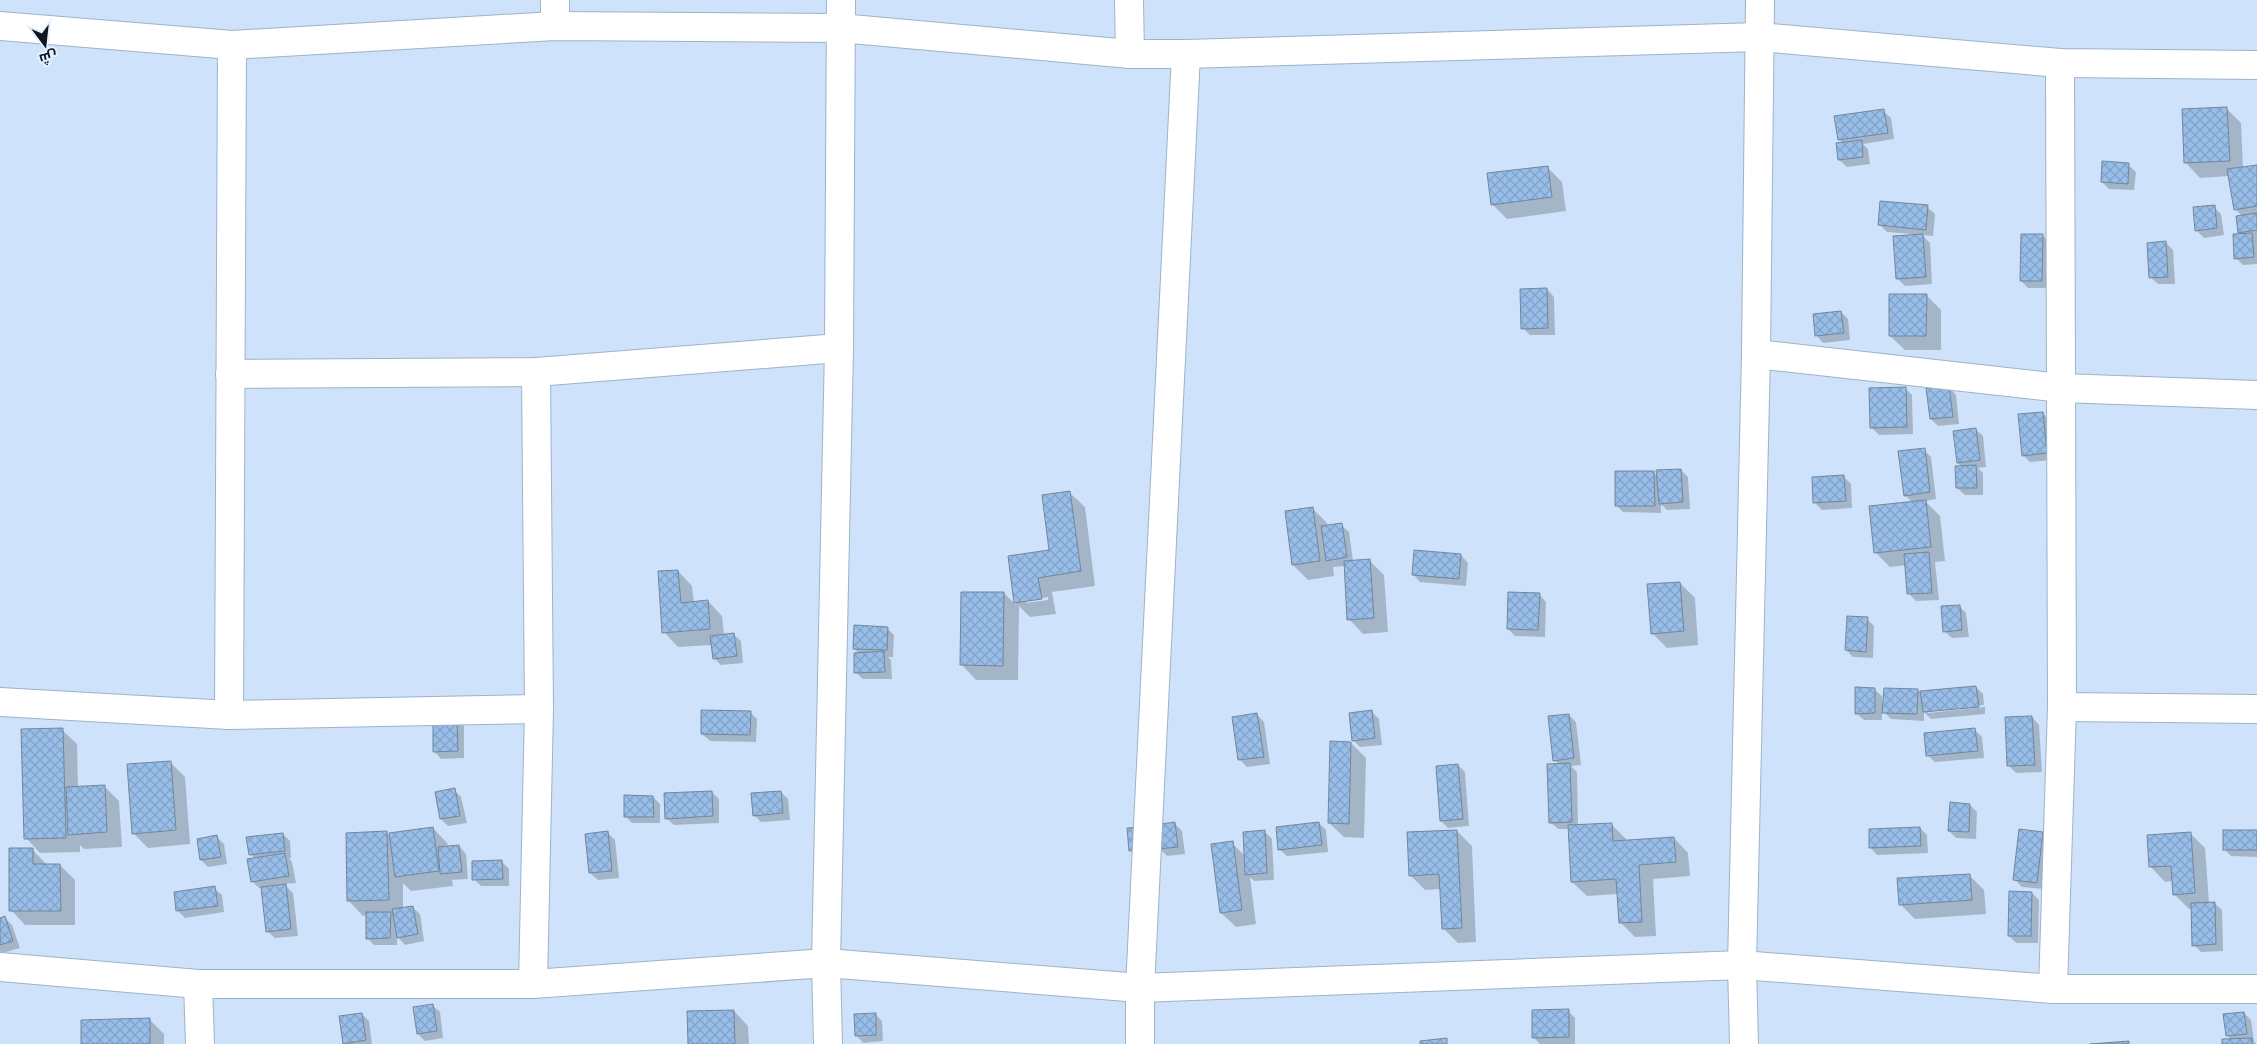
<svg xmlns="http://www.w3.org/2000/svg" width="2257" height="1044" viewBox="0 0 2257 1044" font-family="Poppins,Cairo,sans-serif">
<defs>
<pattern id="building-cross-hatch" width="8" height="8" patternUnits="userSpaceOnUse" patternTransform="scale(1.25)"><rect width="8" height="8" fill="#97bde8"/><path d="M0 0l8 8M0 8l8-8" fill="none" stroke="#81a2c7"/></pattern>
</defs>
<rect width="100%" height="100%" fill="#cee3fb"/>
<g fill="#0003" fill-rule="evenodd">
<polygon points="2226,108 2241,123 2243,168 2257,166 2257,264 2243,265 2236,258 2242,235 2239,232 2242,216 2235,209 2229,176 2200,178 2186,163"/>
<polygon points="1883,111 1891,118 1894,139 1863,144 1868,149 1870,164 1847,167 1839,160 1843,144 1839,139"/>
<polygon points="2128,165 2136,172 2134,190 2109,189 2102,182"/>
<polygon points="1548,168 1562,182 1566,211 1507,219 1492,204"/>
<polygon points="1927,207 1935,214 1933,236 1922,235 1930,243 1932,284 1905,286 1898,279 1912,234 1887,232 1880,225"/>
<polygon points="2214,207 2221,214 2224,235 2204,238 2196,230"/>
<polygon points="2043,236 2050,243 2049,288 2028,288 2021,281"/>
<polygon points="2166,243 2173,250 2175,284 2158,284 2150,277"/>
<polygon points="1547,289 1554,297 1555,335 1530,335 1523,328"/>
<polygon points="1926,295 1941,310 1941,350 1905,350 1890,336"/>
<polygon points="1841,312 1848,319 1850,340 1823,343 1816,335"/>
<polygon points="1949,387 1956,395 1959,424 1938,426 1931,419"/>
<polygon points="1905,388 1912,395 1913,434 1879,435 1871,427"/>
<polygon points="2043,413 2050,421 2054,460 2030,462 2023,455"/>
<polygon points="1975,429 1983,436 1986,467 1978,468 1983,473 1983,495 1965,495 1957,488 1962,467 1958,463"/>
<polygon points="1924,450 1931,457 1936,499 1925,501 1940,516 1945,561 1935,562 1939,600 1916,601 1909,594 1906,565 1890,567 1875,552 1912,502 1905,495"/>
<polygon points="1681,470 1688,477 1690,509 1667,510 1661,504 1661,513 1623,512 1616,505 1654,473 1658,477"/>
<polygon points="1844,477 1851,484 1852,508 1822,510 1814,502"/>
<path d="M1070,493L1085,507L1095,586L1052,592L1056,614L1030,617L1019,606L1018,680H976L962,665L1004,593L1016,605L1009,557L1051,551ZM1048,597V600L1026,603V600Z"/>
<polygon points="1313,509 1327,523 1328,527 1341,525 1349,532 1353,561 1369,560 1384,575 1388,632 1363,634 1349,619 1345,566 1333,567 1334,576 1308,580 1293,565"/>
<polygon points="1461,555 1468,563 1466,586 1420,582 1413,574"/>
<polygon points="678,571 692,586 694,603 708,601 722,616 724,635 733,634 741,641 743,663 721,665 714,658 712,645 678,647 664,632"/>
<polygon points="1680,583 1695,598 1698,645 1667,648 1652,633"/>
<polygon points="1539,594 1546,602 1545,637 1515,636 1508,629"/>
<polygon points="1959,606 1966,613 1969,637 1952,638 1944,631"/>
<polygon points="1867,619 1874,626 1873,658 1853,657 1846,650"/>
<polygon points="887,628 894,635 893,657 888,657 891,660 892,679 863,679 855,672 859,654 854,648"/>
<polygon points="1976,687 1983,694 1984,705 1928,711 1928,713 1985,707 1985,714 1931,719 1924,712 1924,721 1891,719 1882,710 1882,720 1864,720 1856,713 1874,689 1882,696 1882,706 1884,706 1918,690 1922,694"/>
<polygon points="750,712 757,719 756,742 710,741 702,734"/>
<polygon points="1372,712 1379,719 1382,745 1360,747 1353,740"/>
<polygon points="1256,714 1264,722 1270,764 1247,767 1240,760 1233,718"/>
<polygon points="1569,715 1576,722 1581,765 1571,766 1577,772 1578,826 1611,824 1626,839 1626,841 1674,838 1688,853 1690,876 1653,879 1656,936 1635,937 1620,922 1618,894 1587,896 1572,882 1569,829 1558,829 1550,822 1559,765 1555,760"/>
<polygon points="2032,717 2039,725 2042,772 2016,773 2009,766"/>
<polygon points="457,719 464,726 464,758 441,759 434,751"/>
<polygon points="62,730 77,744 78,787 104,786 119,801 122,847 84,849 80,845 80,852 40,853 26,838"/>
<polygon points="1975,730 1982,737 1984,758 1935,762 1927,755"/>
<polygon points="1351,743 1366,758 1364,838 1344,837 1329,823"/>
<polygon points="170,762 185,777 190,844 148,848 133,833"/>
<polygon points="1458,765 1465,772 1469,826 1448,828 1441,821"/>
<polygon points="454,790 461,797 467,823 448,826 441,819"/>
<polygon points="712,792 719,799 719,823 674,825 666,818"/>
<polygon points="781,792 788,799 790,820 761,822 754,815"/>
<polygon points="653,797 660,804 660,823 632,823 625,816"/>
<polygon points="1970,805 1977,812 1976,839 1956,838 1949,831"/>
<polygon points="1319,823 1326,830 1328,852 1287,856 1279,849"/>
<polygon points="1175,824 1182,831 1185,854 1167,856 1159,848 1138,857 1130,850"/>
<polygon points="433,828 447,843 448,847 459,846 466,854 468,879 452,880 453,886 411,891 403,883 403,909 412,907 420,914 424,941 405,945 397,936 397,945 374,945 367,938 367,915 363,916 349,901 387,833 391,837"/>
<polygon points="1920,828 1927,835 1928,853 1877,855 1870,847"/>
<polygon points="1264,831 1272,839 1274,880 1254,881 1250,877 1256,924 1236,927 1221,913 1232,843 1245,856"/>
<polygon points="1457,831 1472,846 1476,942 1458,943 1443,928 1441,889 1425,890 1410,875"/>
<polygon points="2257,832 2257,857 2231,856 2224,849"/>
<polygon points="608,833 615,840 619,878 598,880 590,873"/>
<polygon points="2190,833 2205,848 2209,903 2214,903 2222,910 2223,951 2201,952 2194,945 2192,909 2189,909 2174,894 2173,881 2165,882 2151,867"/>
<polygon points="283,834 290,841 291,858 289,858 292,862 296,883 284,884 293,893 298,936 275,938 267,931 262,888 259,888 252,881 255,859 250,854"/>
<polygon points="2042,834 2049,841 2044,889 2022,887 2015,880"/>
<polygon points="217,837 224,844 227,864 208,867 201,860"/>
<polygon points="32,849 47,865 60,865 75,880 75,925 25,925 11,910"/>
<polygon points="502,862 509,869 509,886 481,886 474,879"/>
<polygon points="1970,876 1984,890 1986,914 1915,919 1900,904"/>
<polygon points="214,888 222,895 224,912 185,918 177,910"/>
<polygon points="2032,893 2039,900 2038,943 2016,943 2009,936"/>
<polygon points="5,918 12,925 20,948 2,953 0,951 0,919"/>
<polygon points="432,1005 440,1012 443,1038 425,1041 418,1034"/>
<polygon points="734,1011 748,1026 749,1044 689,1044"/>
<polygon points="1568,1011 1575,1018 1575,1044 1540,1044 1533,1037"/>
<polygon points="2244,1013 2251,1020 2254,1041 2256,1044 2224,1044 2231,1040 2228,1036"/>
<polygon points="362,1014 369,1021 372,1044 345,1044"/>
<polygon points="875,1014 882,1021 883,1041 863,1043 856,1035"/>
<polygon points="150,1020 164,1034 164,1044 82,1044"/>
</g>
<g fill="url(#building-cross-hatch)" stroke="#73869b">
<polygon points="2227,107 2230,161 2184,163 2182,109"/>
<polygon points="1884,109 1888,133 1838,140 1834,116"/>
<polygon points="1862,140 1863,157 1838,160 1836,143"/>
<polygon points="2102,161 2129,163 2128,184 2101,182"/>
<polygon points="2257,165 2257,206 2234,210 2227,169"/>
<polygon points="1548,166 1552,197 1491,205 1487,173"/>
<polygon points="1880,201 1928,205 1926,230 1878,225"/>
<polygon points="2215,205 2217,228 2195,231 2193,207"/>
<polygon points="2257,213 2257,230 2238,233 2236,216"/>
<polygon points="2252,233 2254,257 2234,259 2233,234"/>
<polygon points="1923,234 1926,277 1896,279 1893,236"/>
<polygon points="2021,234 2043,234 2042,281 2020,281"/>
<polygon points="2166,241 2168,277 2149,278 2147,243"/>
<polygon points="1547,288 1548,328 1521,329 1520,289"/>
<polygon points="1889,294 1927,294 1926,336 1889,336"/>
<polygon points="1841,311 1844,333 1815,336 1813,314"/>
<polygon points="1949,386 1953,417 1930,419 1926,388"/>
<polygon points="1906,387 1907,427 1870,428 1869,388"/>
<polygon points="2043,412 2047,453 2022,456 2018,414"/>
<polygon points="1976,428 1980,460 1957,463 1953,431"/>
<polygon points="1925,448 1930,492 1904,496 1898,451"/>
<polygon points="1976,465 1977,488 1956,488 1955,466"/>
<polygon points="1681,469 1683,502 1659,504 1656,470"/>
<polygon points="1615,471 1654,471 1655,506 1615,506"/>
<polygon points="1844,475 1846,501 1813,503 1812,477"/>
<polygon points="1070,491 1081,571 1038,578 1042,599 1014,603 1008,556 1049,550 1042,495"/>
<polygon points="1926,500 1931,547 1874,553 1869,506"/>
<polygon points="1313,507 1320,561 1292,565 1285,511"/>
<polygon points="1342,523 1347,557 1326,561 1321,526"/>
<polygon points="1414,550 1461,554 1459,579 1412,575"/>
<polygon points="1929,552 1932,593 1907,594 1904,554"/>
<polygon points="1370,559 1374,618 1347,620 1344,561"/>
<polygon points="678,570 681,603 708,600 710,629 662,633 658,571"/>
<polygon points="1680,582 1684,631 1651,634 1647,584"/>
<polygon points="961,592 1004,592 1003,666 960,665"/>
<polygon points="1508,592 1540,593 1538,630 1507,629"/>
<polygon points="1960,605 1962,630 1943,632 1941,606"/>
<polygon points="1847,616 1868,617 1866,652 1845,650"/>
<polygon points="854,625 888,627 887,650 853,649"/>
<polygon points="734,633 737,656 713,659 710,636"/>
<polygon points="884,651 885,672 854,673 854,653"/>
<polygon points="1976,686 1979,707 1923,712 1920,691"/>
<polygon points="1855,687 1875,688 1875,713 1855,714"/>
<polygon points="1884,688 1918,689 1917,714 1882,713"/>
<polygon points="701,710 751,711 750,735 701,734"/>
<polygon points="1372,710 1375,738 1352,741 1349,713"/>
<polygon points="1257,713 1264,757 1238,760 1232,717"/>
<polygon points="1569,714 1574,758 1553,761 1548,716"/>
<polygon points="2032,716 2035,765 2007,766 2005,717"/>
<polygon points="457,717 458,751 433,752 433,718"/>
<polygon points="63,728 66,838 24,839 21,729"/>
<polygon points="1975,728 1978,751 1926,756 1924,733"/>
<polygon points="1330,741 1351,742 1349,824 1328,823"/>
<polygon points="171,761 176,830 132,834 127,764"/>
<polygon points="1570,763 1572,822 1549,823 1547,764"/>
<polygon points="1458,764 1463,819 1440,821 1436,766"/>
<polygon points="105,785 107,832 68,835 66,787"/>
<polygon points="455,788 460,816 440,819 435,792"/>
<polygon points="712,791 713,816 665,819 664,793"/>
<polygon points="781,791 783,813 753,816 751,793"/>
<polygon points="624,795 653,796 654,817 624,817"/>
<polygon points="1950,802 1970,804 1969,832 1948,831"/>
<polygon points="1175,822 1178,847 1158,849 1155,825"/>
<polygon points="1319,822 1322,845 1278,850 1276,827"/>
<polygon points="1612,823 1613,841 1674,837 1676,862 1639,865 1642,922 1619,923 1616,879 1571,882 1568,825"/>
<polygon points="1151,826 1153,849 1129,851 1127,828"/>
<polygon points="433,827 439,871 395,877 389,833"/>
<polygon points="1920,827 1921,846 1869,848 1869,829"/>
<polygon points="2019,829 2043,832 2037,883 2013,880"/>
<polygon points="1265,830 1267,873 1245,875 1243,832"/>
<polygon points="1457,830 1462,928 1442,929 1439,874 1409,876 1407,832"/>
<rect x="2223" y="830" width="34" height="20"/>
<polygon points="387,831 389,900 347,901 346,833"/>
<polygon points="608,831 612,871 589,873 585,834"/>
<polygon points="2191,832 2195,893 2173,895 2171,866 2149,867 2147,835"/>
<polygon points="283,833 285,851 249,855 246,837"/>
<polygon points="217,835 221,857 200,860 197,839"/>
<polygon points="1233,841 1242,910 1220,913 1211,844"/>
<polygon points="459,845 462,872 440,874 438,847"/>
<polygon points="9,848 33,848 33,864 60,864 61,911 9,911"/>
<polygon points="285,853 289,876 251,882 247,859"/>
<polygon points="502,860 503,879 472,880 472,861"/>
<polygon points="1970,874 1972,900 1899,905 1897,878"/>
<polygon points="286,884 291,929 266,932 261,887"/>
<polygon points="215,886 218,906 176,911 174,892"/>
<polygon points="2009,891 2032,892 2031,936 2008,936"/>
<polygon points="2215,902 2216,944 2192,946 2191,903"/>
<polygon points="413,906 418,934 397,938 392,909"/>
<polygon points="366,912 391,912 390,938 366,939"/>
<polygon points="5,916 13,941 0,945 0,918"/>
<polygon points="433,1004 437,1031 417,1034 413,1007"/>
<polygon points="1569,1009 1569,1037 1532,1038 1532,1010"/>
<polygon points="734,1010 735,1044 688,1044 687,1011"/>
<polygon points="2244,1012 2247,1034 2226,1036 2223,1014"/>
<polygon points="362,1013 366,1040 343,1044 339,1016"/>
<polygon points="876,1013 876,1035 855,1036 854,1014"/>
<polygon points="150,1018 150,1044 81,1044 81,1020"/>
<polygon points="1447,1038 1447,1044 1420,1044 1420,1041"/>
<polygon points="2252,1038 2252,1044 2222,1044 2222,1039"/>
<polygon points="2129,1041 2129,1044 2090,1044"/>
</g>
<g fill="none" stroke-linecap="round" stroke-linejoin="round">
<defs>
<g id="minor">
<polyline points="555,0 555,26"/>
<polyline points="1129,0 1130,54"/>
<polyline points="0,26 232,45 555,26 840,28 1130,54 1186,54 1759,37 2060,63 2257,65"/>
<polyline points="1756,354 2061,388 2257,395"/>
<polyline points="230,374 536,372 839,348"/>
<polyline points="0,702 229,715 539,709"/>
<polyline points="2062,707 2257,709"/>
<polyline points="229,715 232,45"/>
<polyline points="0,967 198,984 533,984 826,963 1140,988 1742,965 2053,989 2257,989"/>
<polyline points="198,984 200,1044"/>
<polyline points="533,984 539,709 536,372"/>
<polyline points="2053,989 2062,707 2060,63"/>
<polyline points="828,1044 826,963 839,348 841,0"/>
<polyline points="1140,1044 1140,988 1186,54"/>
<polyline points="1744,1044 1742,965 1756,354 1760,0"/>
</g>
</defs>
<use href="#minor" stroke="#9eb2c8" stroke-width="30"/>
<use href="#minor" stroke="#fff" stroke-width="28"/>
</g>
<g transform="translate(45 45) rotate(165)" stroke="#e3effe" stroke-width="4" paint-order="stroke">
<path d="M0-4L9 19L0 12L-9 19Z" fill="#0f161e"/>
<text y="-8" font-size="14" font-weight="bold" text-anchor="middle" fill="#0f161e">ش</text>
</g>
</svg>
